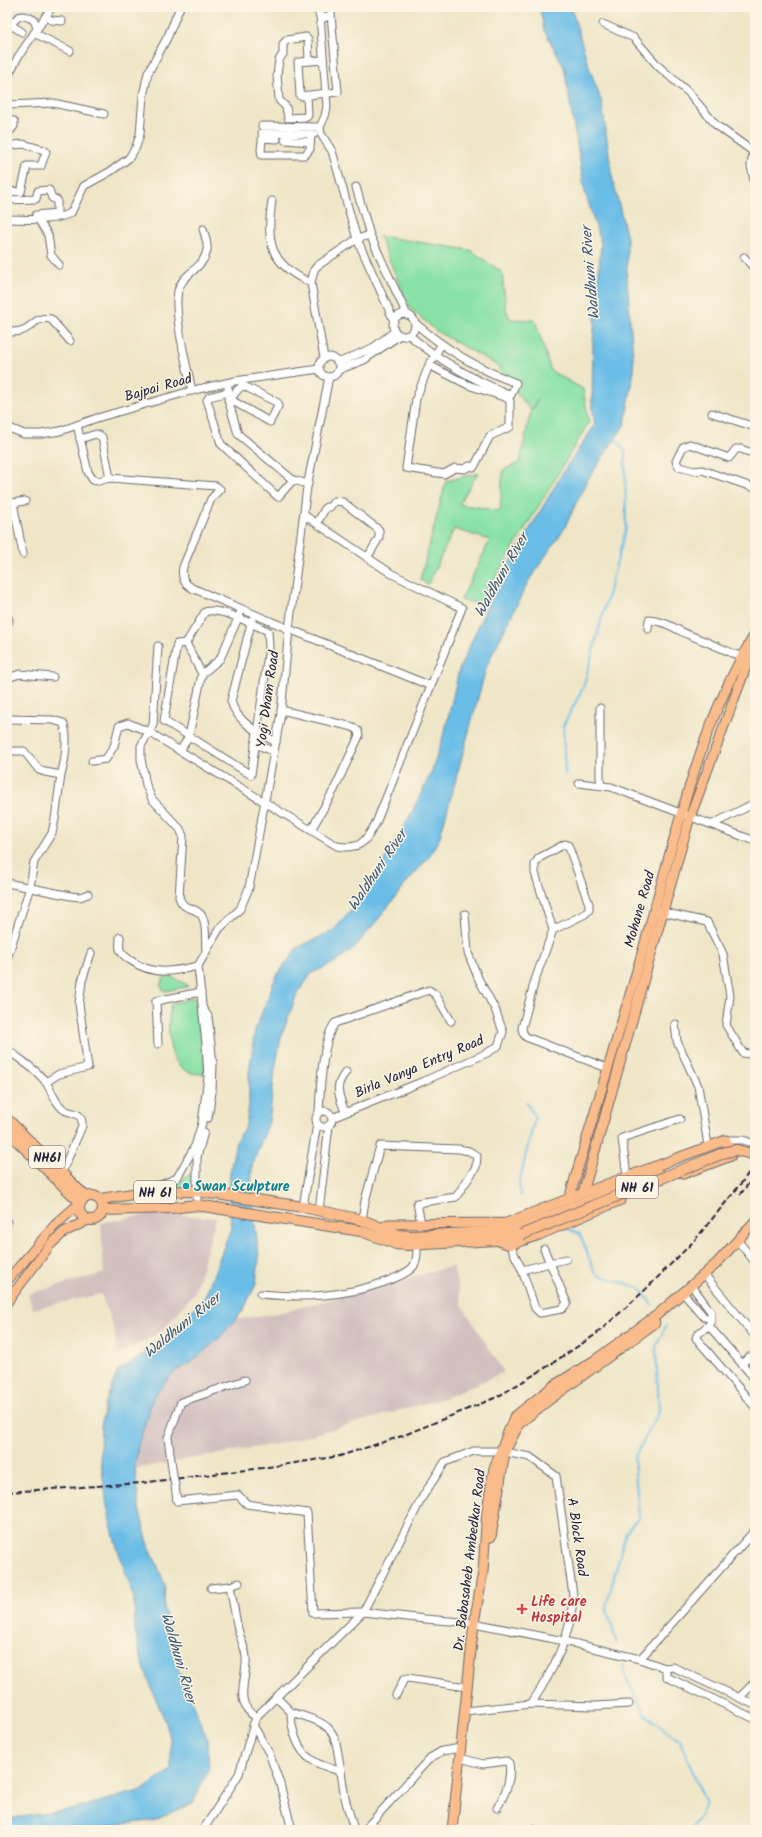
<svg xmlns="http://www.w3.org/2000/svg" width="762" height="1837" viewBox="0 0 762 1837" font-family="Kalam,sans-serif">
<rect width="100%" height="100%" fill="#fcf5e5"/>
<filter id="ink" filterUnits="userSpaceOnUse"><feTurbulence type="fractalNoise" baseFrequency=".025" numOctaves="2"/><feDisplacementMap in="SourceGraphic" scale="8" xChannelSelector="R" yChannelSelector="G"/><feConvolveMatrix kernelMatrix="1 2 1 2 8 2 1 2 1" color-interpolation-filters="sRGB"/></filter>
<filter id="wash" filterUnits="userSpaceOnUse"><feTurbulence type="fractalNoise" baseFrequency=".012" numOctaves="4" result="noise"/><feDisplacementMap in="SourceGraphic" scale="16" xChannelSelector="R" yChannelSelector="G"/><feGaussianBlur stdDeviation="0.9" result="paint"/><feColorMatrix in="noise" values="0 0 0 0 0 0 0 0 0 0 0 0 0 0 0 0 0 1.4 0 .05"/><feComposite in="paint" operator="in"/></filter>
<g filter="url(#wash)">
<rect width="100%" height="100%" fill="#efe6c8"/>
<g fill="#d2bfbf">
<polygon points="154,1213 216,1218 195,1292 163,1330 117,1356 114,1330 101,1294 33,1309 28,1294 104,1273 101,1223"/>
<polygon points="453,1266 462,1305 504,1372 448,1397 282,1443 133,1469 151,1390 227,1321 283,1312"/>
</g>
<g fill="#88e1a7" stroke="#558271">
<polygon points="379,236 470,250 502,272 506,309 510,319 535,320 551,371 583,389 589,422 480,604 461,600 490,540 454,529 428,584 420,580 446,481 478,473 459,504 500,511 503,470 520,462 530,414 537,400 531,411 495,364 436,331 410,308"/>
<polygon points="170,976 187,985 187,987 164,991 160,985 164,978"/>
<path d="M196,997L204,1043L205,1074C200,1074 194,1074 189,1072C165,1064 167,1023 171,1004Z"/>
<polygon points="190,1174 193,1179 194,1191 173,1188"/>
</g>
<polygon fill="#6bbde7" stroke="#467091" points="540,7 571,7 588,64 602,103 612,176 627,238 627,278 634,371 625,424 586,482 564,529 529,580 487,665 440,837 429,857 408,881 381,916 353,949 332,964 312,973 297,994 281,1037 275,1069 269,1122 252,1165 251,1189 259,1258 256,1284 243,1311 219,1338 192,1362 174,1372 153,1397 138,1446 135,1468 139,1508 147,1540 165,1585 164,1607 177,1666 207,1738 209,1768 193,1803 153,1821 128,1823 86,1830 7,1830 7,1819 70,1810 142,1790 171,1770 171,1742 166,1723 155,1697 140,1656 135,1630 134,1598 115,1541 107,1506 100,1454 101,1426 105,1404 118,1371 139,1358 160,1341 204,1299 231,1228 229,1190 230,1172 236,1141 246,1125 249,1105 249,1073 255,1030 276,977 297,948 334,930 355,905 379,870 412,812 432,771 446,727 459,670 495,588 565,469 595,425 592,403 593,343 601,243 585,192 564,67 544,30"/>
<g fill="none" stroke-linecap="round" stroke-linejoin="round">
<g stroke="#6bbde7" stroke-width="2">
<polyline points="565,774 563,726 583,688 626,528 625,451 614,437"/>
<polyline points="521,1196 519,1183 535,1117 526,1102"/>
<polyline points="565,1228 580,1234 594,1271 598,1275 640,1288 652,1305"/>
<polyline points="617,1644 606,1607 626,1532 639,1517 634,1458 659,1412 656,1347 666,1325"/>
<polyline points="623,1665 627,1680 645,1714 680,1741 706,1804 691,1830"/>
</g>
</g>
</g>
<g filter="url(#ink)">
<g fill="none" stroke-linecap="round" stroke-linejoin="round">
<defs>
<g id="minor">
<polyline points="303,7 318,10"/>
<polyline points="319,7 319,14 324,18 331,15 331,7"/>
<polyline points="320,16 327,107 325,116 320,127 321,134 332,151 357,239 394,321"/>
<polyline points="46,17 51,20 62,21"/>
<polyline points="603,24 634,38 658,66 689,93 716,125 755,153"/>
<polyline points="11,25 22,32"/>
<path d="M7,31C16,18 18,11 34,20L37,28"/>
<polyline points="34,33 70,51"/>
<polyline points="323,60 298,62 300,96 338,92 331,15"/>
<polyline points="7,78 18,57 52,7"/>
<polyline points="307,96 308,115 307,117 288,118 286,107 279,100 277,75 279,60 283,54 283,44 287,40 306,37 308,39 309,61"/>
<polyline points="8,105 53,103 104,114"/>
<polyline points="7,119 14,121 14,126 11,130 7,130"/>
<polyline points="262,126 320,127"/>
<polyline points="262,133 314,134"/>
<polyline points="263,133 261,150 262,155 305,155 310,149 311,134"/>
<polyline points="262,138 277,139"/>
<polyline points="285,140 310,142"/>
<polyline points="7,146 23,144 44,150 46,152 41,166 27,166 21,192 7,191"/>
<polyline points="753,152 751,166 755,185"/>
<polyline points="356,187 370,235 407,315"/>
<polyline points="7,200 36,199 38,191 49,190 52,198 57,200 57,213 36,215"/>
<path d="M272,201C266,242 269,264 311,283L324,358"/>
<path d="M7,219C28,219 51,222 71,213L84,186L111,171L129,158L136,147L140,134L143,96L148,73L168,36L180,7"/>
<polyline points="38,219 48,235 51,255 59,265"/>
<polyline points="744,257 755,269"/>
<polyline points="311,283 314,270 317,266 357,239 370,235"/>
<circle cx="404" cy="325" r="11"/>
<path d="M7,332C11,332 16,332 21,331C34,327 34,316 51,319L70,341"/>
<path d="M409,335C440,361 473,380 511,395L516,383C478,369 446,350 415,323"/>
<circle cx="329" cy="367" r="10"/>
<polyline points="338,363 374,347 395,331"/>
<polyline points="429,365 416,399 406,468 444,474 455,468 465,469 469,466 474,467 490,436 510,427 510,401 507,398 468,385 429,365 441,345"/>
<polyline points="338,370 364,360 400,335"/>
<polyline points="227,383 229,392 209,397 207,400 221,444 278,497 293,480 308,484"/>
<path d="M192,391C187,366 173,314 178,291C182,273 204,269 207,250C208,244 205,235 203,229"/>
<polyline points="228,399 238,434 293,480"/>
<path d="M229,402C233,397 237,387 244,386L278,403V406L270,422L231,400"/>
<polyline points="712,413 755,427"/>
<path d="M77,425L88,472L93,480L98,481L110,478L216,486L220,489L211,499L183,567C181,578 184,583 192,588L289,629L431,686"/>
<polyline points="7,427 24,434 41,434 60,431 97,418 194,390 235,381 319,369"/>
<polyline points="80,439 96,434 102,437 110,478"/>
<polyline points="755,454 741,449 736,449 729,458 690,444 683,447 676,461 679,467 694,471 702,470 755,488"/>
<polyline points="13,503 23,554"/>
<polyline points="7,504 25,501"/>
<polyline points="317,523 326,507 330,507 334,501 343,502 379,530 379,538 367,558"/>
<polyline points="7,615 9,621"/>
<path d="M252,620L231,701C236,721 258,733 276,742"/>
<path d="M648,629L649,620C665,621 675,629 689,635C708,642 727,651 746,659"/>
<path d="M186,643L205,612C219,606 254,625 268,631L269,647L251,775L189,736L202,674L220,659L242,609"/>
<path d="M158,646L153,725L141,746V759L146,785L152,799L180,829L183,836L179,897C184,913 195,905 202,916C207,924 205,941 206,950"/>
<polyline points="7,678 20,674 53,677"/>
<polyline points="600,708 600,777 601,785"/>
<polyline points="281,710 353,727 358,731 359,736 334,790 311,830"/>
<path d="M7,719L53,720L63,723C69,735 65,762 61,775"/>
<polyline points="255,744 273,751"/>
<polyline points="7,751 24,751 39,770 45,772 61,775 55,819 52,833 34,862 30,887 7,959"/>
<polyline points="180,751 189,736 164,721 177,644 186,643 202,674"/>
<path d="M92,761L106,759L114,746L119,726L128,723L149,732L337,846C361,850 365,842 376,823L462,608L392,574L304,515"/>
<polyline points="579,783 611,787 755,841"/>
<polyline points="713,824 755,803"/>
<polyline points="7,883 71,896 80,897 88,894"/>
<polyline points="658,911 707,922 723,954 730,996 726,1025 743,1053 755,1055"/>
<polyline points="553,930 535,873 535,864 539,858 565,844 568,845 589,904 589,910 585,914 553,930 535,980 522,1028 523,1033 526,1037 607,1068"/>
<path d="M120,937C120,940 119,946 120,949C121,954 126,957 130,960C153,976 172,972 198,966"/>
<polyline points="203,1009 208,1016 213,1064 212,1092 208,1118"/>
<polyline points="675,1024 677,1041 698,1086 708,1145"/>
<polyline points="158,1044 156,1001 201,992"/>
<path d="M7,1049C20,1060 35,1068 45,1081C51,1089 54,1101 62,1108C70,1116 83,1109 82,1126L62,1172"/>
<polyline points="46,1082 59,1074 88,1067 79,1004 82,981 91,953"/>
<circle cx="324" cy="1119" r="8"/>
<path d="M345,1112C339,1095 333,1087 346,1072"/>
<path d="M319,1113C320,1091 322,1039 335,1023L429,990L436,995L451,1021"/>
<polyline points="332,1118 424,1081 487,1053 498,1046 503,1032 495,1009 479,980 468,953 465,914"/>
<polyline points="726,1140 743,1140 749,1142"/>
<polyline points="627,1176 622,1138 680,1119"/>
<polyline points="149,1190 177,1178 195,1146 202,1123 208,1077 206,1044 198,966 219,929 240,909 249,888 281,713 289,629 307,487 329,377"/>
<polyline points="197,1205 197,1157 204,1132"/>
<polyline points="303,1207 317,1124"/>
<polyline points="319,1211 329,1125"/>
<polyline points="362,1220 365,1201 380,1146 459,1149 469,1151 477,1156 476,1167 456,1197 417,1203 421,1223"/>
<polyline points="7,1223 7,1222"/>
<polyline points="738,1241 755,1262"/>
<polyline points="510,1245 522,1270 535,1308 540,1313 562,1309 567,1303 544,1249"/>
<polyline points="522,1270 566,1259"/>
<polyline points="708,1279 755,1336"/>
<polyline points="692,1286 711,1312 711,1323 697,1335 696,1338 755,1407"/>
<polyline points="683,1293 704,1317 711,1319"/>
<path d="M261,1294C304,1298 343,1297 385,1282C393,1279 406,1274 412,1268C418,1262 417,1251 417,1244"/>
<polyline points="709,1326 755,1379"/>
<polyline points="742,1364 749,1357 755,1363"/>
<polyline points="173,1475 168,1438 181,1402 245,1380"/>
<polyline points="175,1485 177,1501 238,1495 247,1504 307,1513 313,1613 363,1612 425,1619 474,1623 564,1641 640,1659 665,1668 673,1667 755,1705"/>
<path d="M239,1583L230,1586C233,1601 235,1615 238,1629C240,1638 245,1647 246,1657C248,1677 232,1703 256,1717"/>
<polyline points="211,1588 230,1586"/>
<polyline points="640,1659 755,1530"/>
<polyline points="665,1668 667,1677 755,1719"/>
<polyline points="396,1695 404,1679 408,1678 467,1687"/>
<path d="M276,1697L291,1712C291,1728 297,1751 312,1760C320,1766 332,1768 341,1772L345,1798L354,1830"/>
<polyline points="740,1697 755,1682"/>
<polyline points="531,1704 595,1706 629,1704"/>
<path d="M291,1712C336,1726 334,1727 341,1772"/>
<polyline points="253,1725 269,1753 280,1784 292,1830"/>
<path d="M460,1758L483,1764L506,1761L509,1763C512,1779 505,1795 497,1808"/>
<polyline points="533,1829 535,1830"/>
<path d="M203,1830L239,1774L256,1717L363,1612L423,1496L445,1462L474,1451H500L530,1457L556,1476L573,1595C572,1635 553,1671 531,1704L465,1711"/>
<polyline points="364,1830 430,1758 442,1751 461,1748"/>
</g>
<g id="major">
<polyline points="583,1193 690,817 746,667 755,651"/>
<path d="M569,1199C595,1109 623,1021 648,932C677,831 700,724 755,634"/>
<polyline points="382,1234 382,1228 388,1224 506,1223 583,1193 726,1140 732,1153 731,1156 683,1174"/>
<polyline points="496,1240 510,1245 539,1235 621,1200"/>
<polyline points="7,1281 55,1225 79,1204"/>
<polyline points="7,1302 50,1245 64,1232 88,1220"/>
<polyline points="491,1537 505,1452 519,1424 549,1400 655,1323"/>
<polyline points="452,1830 474,1623 483,1572 487,1510 494,1468 514,1417 553,1386 595,1360 657,1315 716,1264 755,1221"/>
</g>
<g id="highway">
<polyline points="7,1119 86,1197"/>
<polyline points="7,1131 80,1202"/>
<circle cx="91" cy="1208" r="12"/>
<polyline points="101,1199 145,1192 196,1191 303,1207 362,1220 399,1235 410,1236 511,1231 659,1174"/>
<polyline points="104,1210 171,1208 197,1205 361,1231 396,1244 408,1245 496,1240 521,1235"/>
</g>
</defs>
<use href="#minor" stroke="#6a676c" stroke-width="9"/>
<use href="#major" stroke="#6a676c" stroke-width="11"/>
<use href="#highway" stroke="#6a676c" stroke-width="12"/>
<use href="#minor" stroke="#fff" stroke-width="7"/>
<use href="#major" stroke="#fabc8b" stroke-width="9"/>
<use href="#highway" stroke="#fabc8b" stroke-width="10"/>
<g stroke="#22223b" stroke-width="2" stroke-dasharray="6 3" stroke-linecap="butt">
<polyline points="740,1195 755,1175"/>
<polyline points="7,1492 141,1483 262,1468 340,1456 402,1436 497,1397 542,1370 595,1335 643,1292 694,1241 740,1185 755,1164"/>
</g>
<defs>
<polyline id="minor-bridge" points="173,1475 175,1485"/>
<polyline id="highway-bridge" points="521,1235 726,1152 737,1150 755,1155"/>
</defs>
<use href="#minor-bridge" stroke="#6a676c" stroke-width="9" stroke-linecap="butt"/>
<use href="#highway-bridge" stroke="#6a676c" stroke-width="12" stroke-linecap="butt"/>
<use href="#minor-bridge" stroke="#fff" stroke-width="7"/>
<use href="#highway-bridge" stroke="#fabc8b" stroke-width="10"/>
</g>
</g>
<circle fill="#0f9aa8" stroke="#fcf5e5" stroke-width="1.5" cx="186" cy="1186" r="4"/>
<path fill="#e0444e" stroke="#fcf5e5" stroke-width="1.5" d="M520 1603h4v4h4v4h-4v4h-4v-4h-4v-4h4z"/>
<g text-anchor="middle" stroke-width="3" stroke-linejoin="round" paint-order="stroke">
<g fill="#fcf5e5" stroke="#63616e" stroke-width="1">
<rect x="29" y="1146" width="36" height="22" rx="3"/>
<rect x="616" y="1176" width="42" height="22" rx="3"/>
<rect x="134" y="1181" width="42" height="22" rx="3"/>
</g>
<g font-size="13" font-weight="bold" fill="#22223b">
<text x="47" y="1162">NH61</text>
<text x="637" y="1192">NH 61</text>
<text x="155" y="1197">NH 61</text>
</g>
<g font-size="14" fill="#22223b" stroke="#fcf5e5">
<text transform="translate(158 387) rotate(-16)" y="5">Bajpai Road</text>
<text transform="translate(267 699) rotate(-82)" y="5">Yogi Dham Road</text>
<text transform="translate(639 909) rotate(-74)" y="5">Mohane Road</text>
<text transform="translate(419 1066) rotate(-23)" y="5">Birla Vanya Entry Road</text>
<text transform="translate(578 1537) rotate(82)" y="5">A Block Road</text>
<text transform="translate(469 1560) rotate(-83)" y="5">Dr. Babasaheb Ambedkar Road</text>
</g>
<g font-size="14" font-weight="bold" fill="#0d838f" stroke="#fcf5e5" text-anchor="start">
<text x="194" y="1191">Swan Sculpture</text>
</g>
<g font-size="14" font-weight="bold" fill="#be3a42" stroke="#fcf5e5" text-anchor="start">
<text x="531" y="1606">Life care<tspan x="531" dy="16">Hospital</tspan></text>
</g>
<g font-size="15" font-style="italic" fill="#3c5877" stroke="#fcf5e5">
<text transform="translate(590 273) rotate(-95)" y="5">Waldhuni River</text>
<text transform="translate(501 575) rotate(-60)" y="5">Waldhuni River</text>
<text transform="translate(377 870) rotate(-56)" y="5">Waldhuni River</text>
<text transform="translate(182 1325) rotate(-39)" y="5">Waldhuni River</text>
<text transform="translate(179 1658) rotate(74)" y="5">Waldhuni River</text>
</g>
</g>
<rect width="762" height="1837" fill="none" stroke="#fcf5e5" stroke-width="24"/>
</svg>
